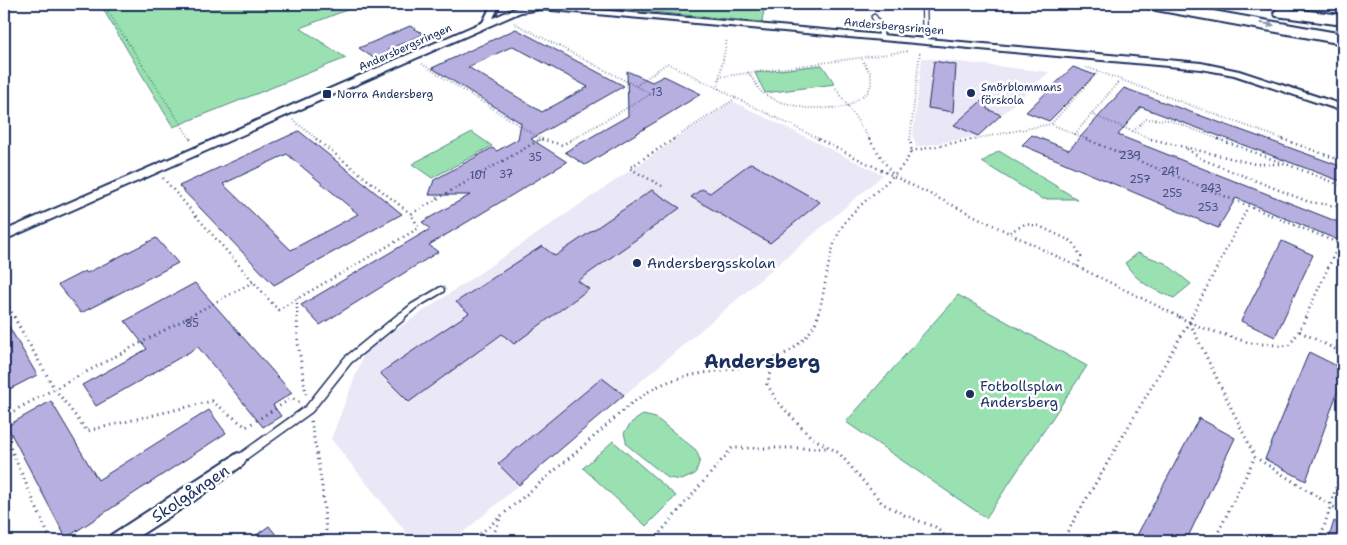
<svg xmlns="http://www.w3.org/2000/svg" width="1347" height="545" viewBox="0 0 1347 545" font-family="'Shantell Sans',sans-serif">
<rect width="100%" height="100%" fill="#fff"/>
<filter id="ink" filterUnits="userSpaceOnUse"><feTurbulence type="fractalNoise" baseFrequency=".02" numOctaves="2"/><feDisplacementMap in="SourceGraphic" scale="10" xChannelSelector="R" yChannelSelector="G"/><feConvolveMatrix kernelMatrix="1 2 1 2 8 2 1 2 1" color-interpolation-filters="sRGB"/></filter>
<g filter="url(#ink)">
<g fill="#eae7f6">
<polygon points="922,58 1049,72 978,136 916,147 913,135"/>
<polygon points="732,101 883,175 453,541 413,541 331,439 365,351"/>
</g>
<g fill="#99e1b0" stroke="#5a8887">
<polygon points="100,4 362,4 300,28 346,58 173,127"/>
<polygon points="565,4 765,4 762,22"/>
<polygon points="822,65 835,84 765,93 755,73"/>
<polygon points="472,132 492,146 432,178 412,164"/>
<polygon points="999,151 1077,199 1042,199 982,162"/>
<path d="M1138,253L1165,263L1191,284L1174,298C1153,290 1137,282 1125,263Z"/>
<polygon points="958,295 1087,366 986,518 846,422"/>
<polygon points="643,415 656,418 696,450 700,460 695,474 682,480 668,478 627,445 624,433 632,422"/>
<polygon points="613,441 676,496 646,526 583,468"/>
</g>
<g fill="#b8afe1" stroke="#1b2f5e" fill-rule="evenodd">
<polygon points="410,26 424,34 387,50 390,52 375,59 359,48"/>
<path d="M516,29L624,86L531,139L567,162L429,245L438,252L320,325L301,305L430,229L422,222L470,195H429L434,180L492,148L497,151L518,139L521,123L432,68ZM513,46L588,87L542,112L468,67Z"/>
<polygon points="934,61 956,65 953,112 928,108"/>
<polygon points="1073,67 1095,75 1049,121 1026,112"/>
<polygon points="627,71 652,82 664,76 701,94 585,165 565,152 628,116"/>
<polygon points="1124,88 1343,167 1343,182 1141,107 1118,135 1343,224 1343,242 1236,198 1218,228 1022,145 1032,135 1069,150"/>
<polygon points="987,96 987,109 1001,115 978,136 954,125"/>
<path d="M299,131L402,214L274,285L179,186ZM287,154L358,214L291,250L223,184Z"/>
<polygon points="751,163 820,202 770,243 691,197 702,189 710,193"/>
<polygon points="652,190 680,208 578,281 589,289 514,344 502,334 409,402 380,373 469,313 456,302 542,246 555,256"/>
<polygon points="156,238 178,263 81,313 58,285 85,271 87,273"/>
<polygon points="1282,241 1313,255 1275,337 1241,321"/>
<polygon points="195,283 292,393 273,405 281,416 263,427 198,347 96,406 82,385 147,349 125,321"/>
<polygon points="4,318 37,375 4,392"/>
<polygon points="1309,352 1343,369 1343,376 1306,481 1265,459"/>
<polygon points="602,378 624,395 519,485 498,464"/>
<polygon points="51,401 98,480 209,410 226,433 66,538 7,426"/>
<polygon points="1199,418 1235,438 1186,541 1134,541"/>
<polygon points="1334,521 1343,526 1343,541 1328,541"/>
<polygon points="269,526 281,541 248,541"/>
</g>
<g fill="none" stroke-linecap="round" stroke-linejoin="round">
<defs>
<g id="lane-far2">
<polyline points="924,4 925,40"/>
<polyline points="874,17 881,28 881,37"/>
</g>
<polyline id="lane-far1" points="399,318 414,306 441,290"/>
<polyline id="lane" points="238,460 309,409 348,360 401,317"/>
<g id="street">
<polygon points="492,4 500,4 493,18 516,8 541,5 1201,63 1239,71 1343,105 1343,111 1234,75 1201,69 541,9 521,12 489,26 4,240 4,231 483,22"/>
<polygon points="238,453 243,455 246,460 243,465 195,500 131,541 109,541 111,535"/>
</g>
<g id="highway">
<polygon points="1142,4 1174,4 1343,34 1343,44 1150,9 1145,7"/>
<polygon points="1282,8 1343,15 1343,25 1276,16 1274,13 1276,10"/>
</g>
</defs>
<use href="#lane-far2" stroke="#1b2f5e" stroke-width="7"/>
<use href="#lane-far1" stroke="#1b2f5e" stroke-width="9"/>
<use href="#lane" stroke="#1b2f5e" stroke-width="11"/>
<use href="#street" stroke="#1b2f5e" stroke-width="4"/>
<use href="#highway" stroke="#1b2f5e" stroke-width="4"/>
<g stroke="#1b2f5e" stroke-width="2" stroke-dasharray="0.5 2.5" stroke-linecap="butt">
<polyline points="103,4 191,140"/>
<polyline points="514,23 651,94 571,140"/>
<polyline points="422,64 541,139"/>
<polyline points="1086,67 1285,140"/>
<polyline points="748,72 761,92 777,101 805,108 838,108 848,106 868,92 871,85 871,74 861,58"/>
<polyline points="1098,72 1051,124 1075,134 1119,81"/>
<polyline points="719,77 909,51"/>
<polyline points="636,86 667,63 719,89"/>
<polyline points="836,88 870,140"/>
<polyline points="736,98 821,140"/>
<polyline points="1093,115 1154,140"/>
<polyline points="293,120 318,140"/>
<polyline points="1133,131 1146,119 1169,120 1221,140"/>
<polyline points="1075,134 1089,140"/>
<polyline points="539,140 544,140"/>
<polyline points="672,140 736,98 719,89 718,85 727,39"/>
<polyline points="910,140 920,51"/>
<polyline points="969,140 1051,124"/>
</g>
<g stroke="#1b2f5e" stroke-width="2.5" stroke-dasharray="1 4" stroke-linecap="butt">
<polyline points="190,139 192,141"/>
<polyline points="316,139 411,214"/>
<polyline points="818,139 1182,318"/>
<polyline points="869,139 893,175"/>
<polyline points="1086,139 1343,245"/>
<polyline points="1151,139 1255,164 1286,164 1343,186"/>
<polyline points="1218,139 1285,164"/>
<polyline points="1282,139 1343,161"/>
<polyline points="1187,149 1204,160 1309,202 1343,207"/>
<polyline points="911,151 975,139"/>
<polyline points="163,178 278,310 419,228 411,214 541,139 562,145 573,139"/>
<polyline points="662,186 629,168 674,139"/>
<polyline points="1010,232 1025,224 1039,226 1073,242 1081,257 1077,267"/>
<polyline points="297,298 297,318"/>
<polyline points="4,299 15,318"/>
<polyline points="186,318 253,282"/>
<path d="M817,318C828,285 826,244 849,217C863,200 907,170 911,150C912,147 910,142 910,139"/>
<polyline points="1191,318 1248,207"/>
<polyline points="1305,318 1339,244"/>
</g>
<g stroke="#1b2f5e" stroke-width="3" stroke-dasharray="1 4.5" stroke-linecap="butt">
<polyline points="14,317 54,388 87,431 212,401 246,427 292,398 299,402"/>
<polyline points="297,317 298,343 306,394"/>
<polyline points="1179,317 1200,327 1250,343 1289,346 1299,331"/>
<polyline points="1306,317 1299,331 1343,353"/>
<polyline points="1190,323 1255,457 1343,513"/>
<polyline points="776,358 767,384 777,401 811,437 839,453 882,503 904,515 935,527 951,541"/>
<polyline points="4,416 189,317"/>
<polyline points="311,421 322,486 327,541"/>
<polyline points="4,433 51,541"/>
<path d="M472,541C511,507 551,474 590,440C614,420 636,395 665,383C716,362 792,379 818,317"/>
<polyline points="491,541 501,516"/>
<polyline points="653,541 732,448 829,448"/>
<polyline points="1062,541 1192,317"/>
<polyline points="1214,541 1255,457"/>
<polyline points="1320,541 1343,464"/>
</g>
<use href="#lane-far2" stroke="#fff" stroke-width="4.5"/>
<use href="#lane-far1" stroke="#fff" stroke-width="5.5"/>
<use href="#lane" stroke="#fff" stroke-width="8"/>
<use href="#street" fill="#fff" fill-rule="evenodd"/>
<use href="#highway" fill="#fff" fill-rule="evenodd"/>
</g>
<defs><path id="oneway-solid" d="M-6-.8H1V-3.2L6.5 0L1 3.2V.8H-6Z" transform="scale(1.25)"/></defs>
<use fill="#8d97ae" href="#oneway-solid" transform="translate(1267 24) rotate(10)"/>
</g>
<g fill="#1b2f5e" stroke="#fff" stroke-width="2">
<circle cx="971" cy="93" r="5"/>
<rect x="322" y="89" width="10" height="10" rx="2.5"/>
<circle cx="637" cy="263" r="5"/>
<circle cx="970" cy="394" r="5"/>
</g>
<g text-anchor="middle" stroke-width="5" stroke-linejoin="round" paint-order="stroke">
<g font-size="11" fill="#1b2f5e" stroke="#fff">
<text transform="translate(894 26) rotate(5)" y="4">Andersbergsringen</text>
<text transform="translate(405 47) rotate(-24)" y="4">Andersbergsringen</text>
</g>
<g font-size="11" fill="#1b2f5e" stroke="#fff" text-anchor="start">
<text x="981" y="91">Smörblommans<tspan x="981" dy="13">förskola</tspan></text>
<text x="337" y="98">Norra Andersberg</text>
</g>
<g font-size="11" fill="#424f7f">
<text x="657" y="96">13</text>
<text x="1130" y="159">239</text>
<text x="535" y="161">35</text>
<text x="1170" y="175">241</text>
<text x="506" y="178">37</text>
<text x="478" y="179">101</text>
<text x="1140" y="183">257</text>
<text x="1211" y="192">243</text>
<text x="1172" y="197">255</text>
<text x="1208" y="211">253</text>
<text x="192" y="327">85</text>
</g>
<g font-size="14" fill="#1b2f5e" stroke="#fff" text-anchor="start">
<text x="647" y="268">Andersbergsskolan</text>
<text x="980" y="391">Fotbollsplan<tspan x="980" dy="16">Andersberg</tspan></text>
</g>
<g font-size="16" fill="#1b2f5e" stroke="#fff">
<text transform="translate(190 493) rotate(-34)" y="6">Skolgången</text>
</g>
<g font-size="19" font-weight="bold" fill="#1b2f5e" stroke="#fff">
<text x="762" y="368">Andersberg</text>
</g>
</g>
<rect width="1347" height="545" fill="none" stroke="#fff" stroke-width="20"/>
<rect x="10" y="10" width="1327" height="525" fill="none" stroke="#1b2f5e" stroke-width="2" filter="url(#ink)"/>
</svg>
